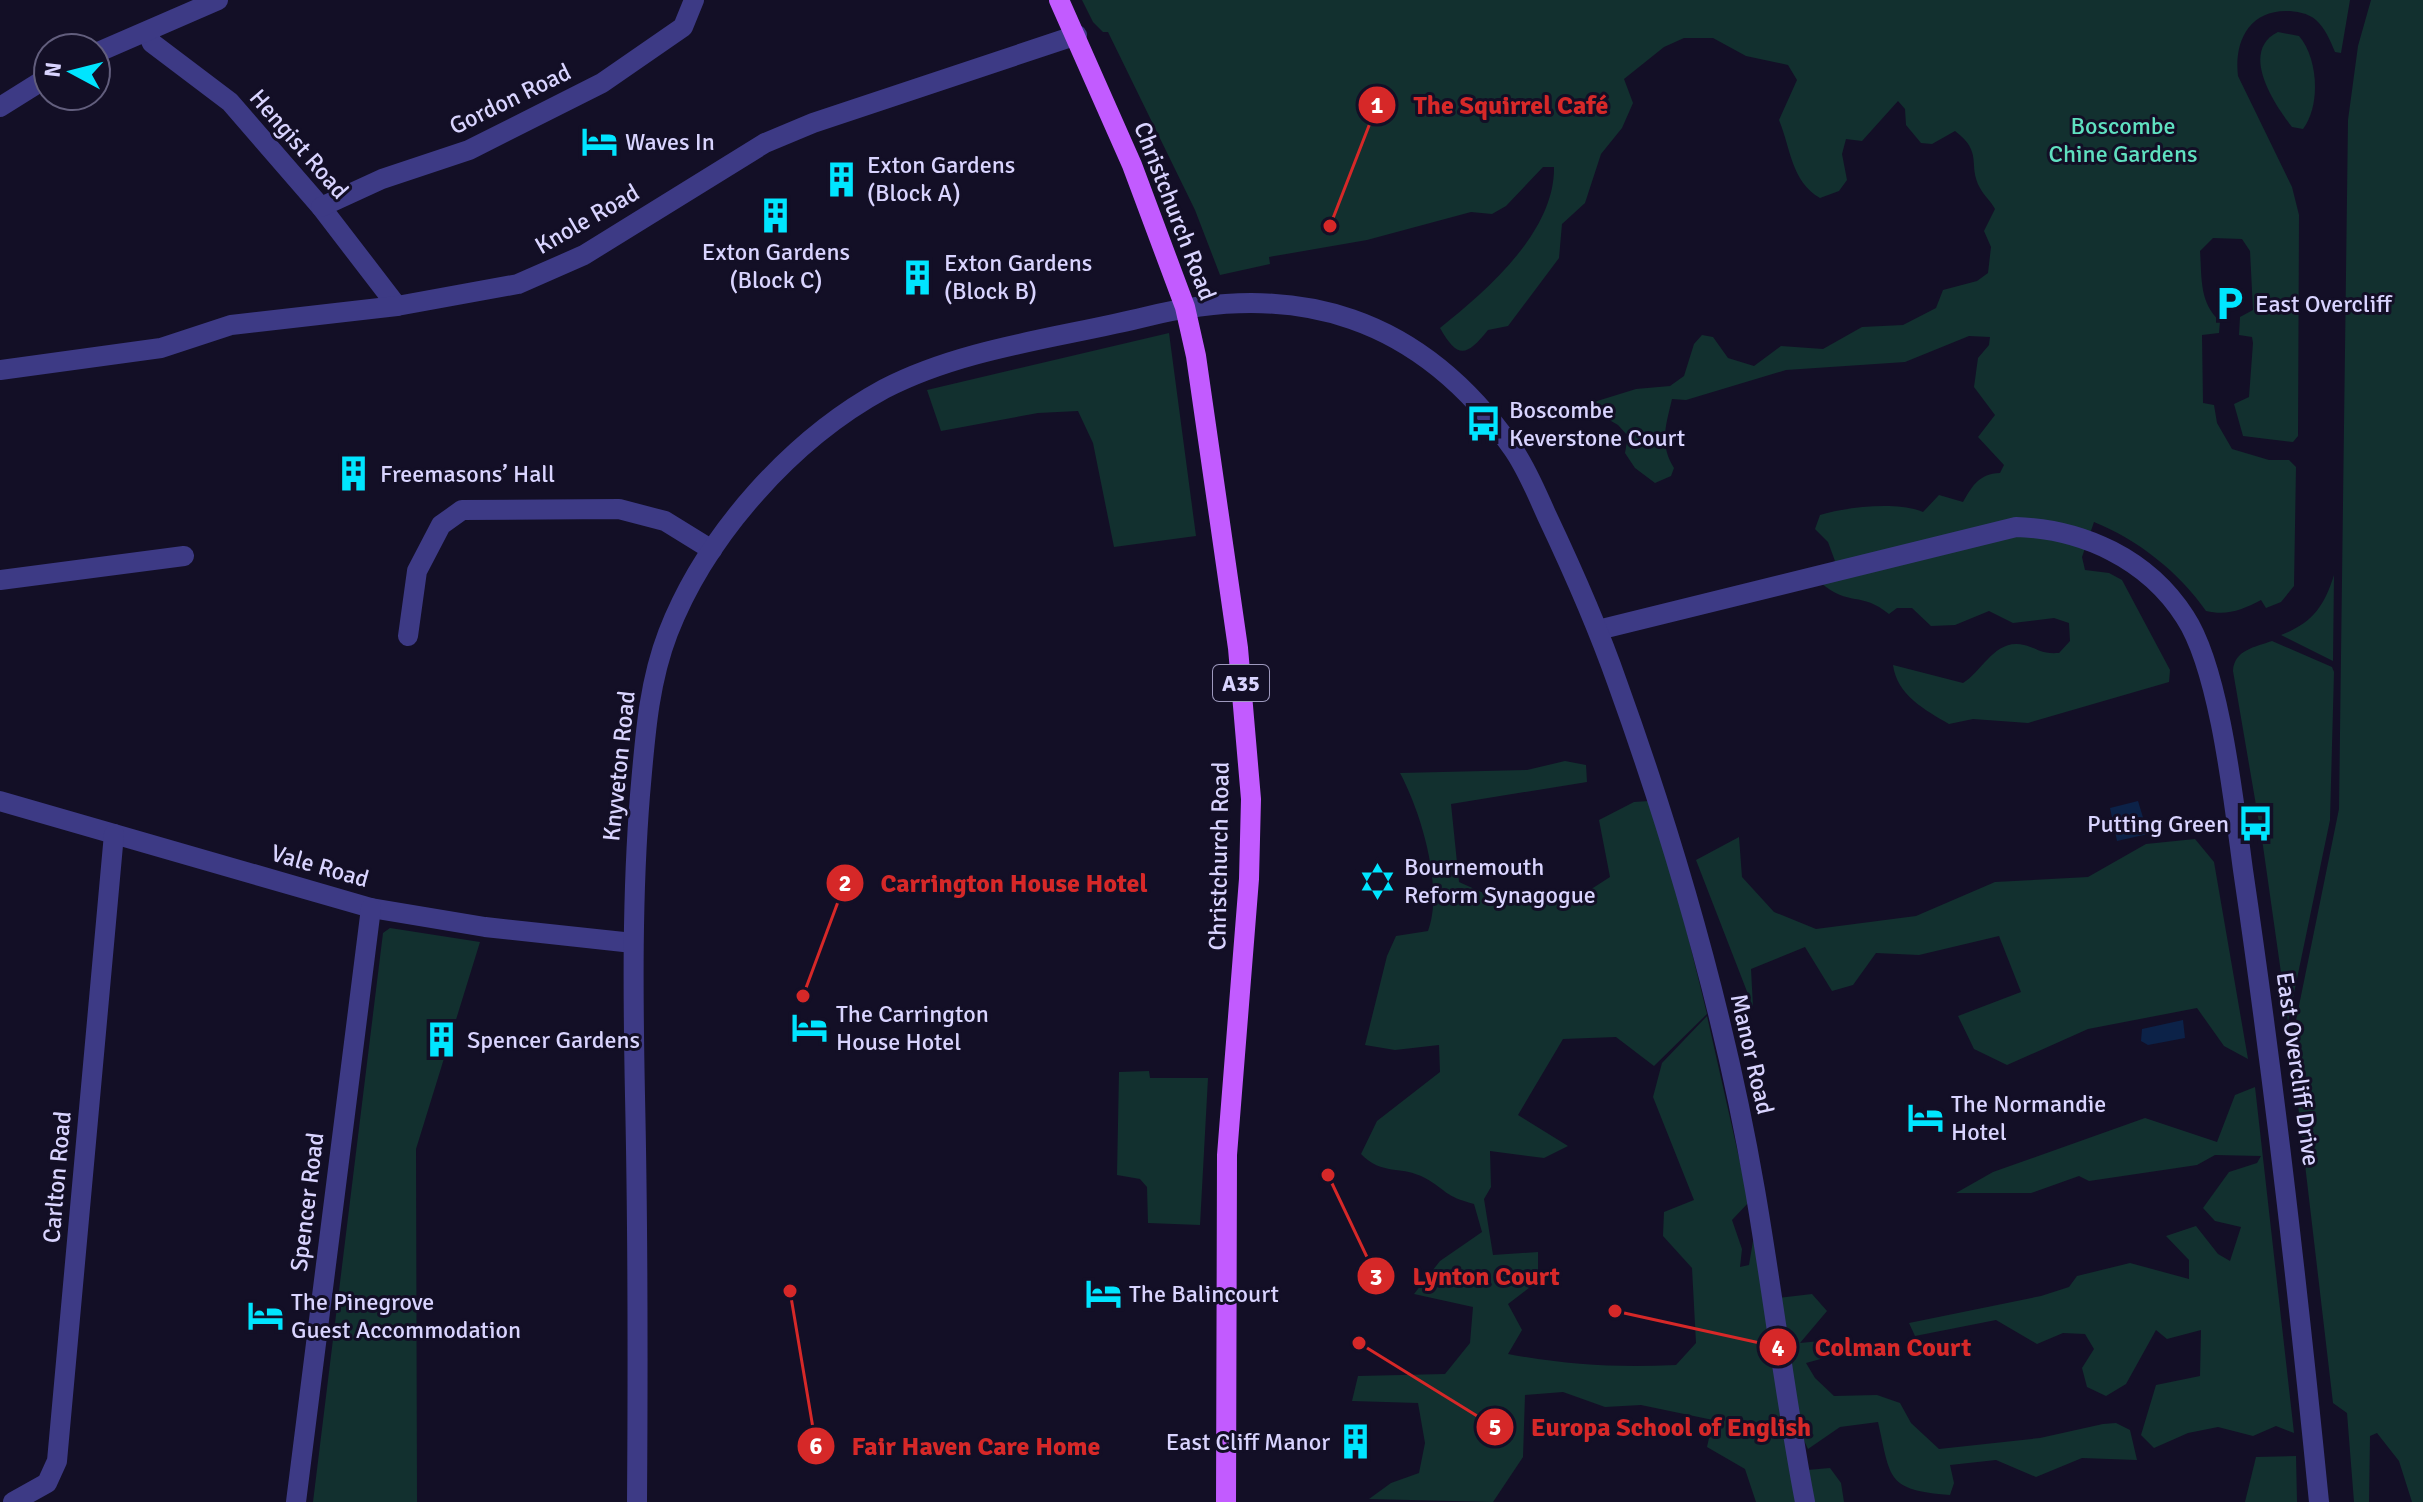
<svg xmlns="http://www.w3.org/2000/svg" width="2423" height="1502" viewBox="0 0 2423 1502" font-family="Signika,sans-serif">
<rect width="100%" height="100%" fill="#130f26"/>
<g fill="#12302f">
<path d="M1082,0H2350L2341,53L2335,52C2330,40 2325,28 2316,20C2308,13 2296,11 2286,11C2248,11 2234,43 2238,76L2292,187L2299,215L2298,436L2293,442L2243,436L2234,404L2249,397L2253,343L2252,337L2239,335L2240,317L2253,310L2250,251L2242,239L2213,238L2200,251C2202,277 2199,303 2220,321L2219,333L2202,335L2203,403L2214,405L2217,423L2232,449L2269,460H2289L2296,467L2294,586L2281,602L2266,608L2261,600C2242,610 2227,616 2206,611C2180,573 2137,539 2094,522L2082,557L2085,570L2109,573L2122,580L2170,670L2169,682L2028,723L1973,719L1949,724C1925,710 1897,695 1893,665L1963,683C1983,671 1995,638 2024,645C2040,649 2038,654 2059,653L2070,641L2069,623L2054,618L2013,623L1989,611L1955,625L1931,626L1912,608H1897L1889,614C1861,591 1849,607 1821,583L1825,567L1835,561L1828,542L1815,529L1820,515C1846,507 1898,501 1923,512L1939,495L1963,502C1973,485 1979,474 2000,473L2004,465L1978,437L1995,415L1974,387L1978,358L1989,345L1990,337L1969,336L1905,362L1786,370L1686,400L1672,399C1666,425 1659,444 1674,468L1671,476L1655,483L1635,468L1625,453L1628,436L1618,425L1592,410L1594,402L1636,389L1670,386L1684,376L1694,344L1702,335L1713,337L1728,358L1754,366L1781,346L1823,349L1862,327L1903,325L1936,308L1943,290L1977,281L1988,273L1991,247L1984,231L1995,209C1991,201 1984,196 1980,188C1967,164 1984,153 1955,131L1932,144L1921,143L1906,125L1905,109L1898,101L1862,141L1846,139L1842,154L1847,180L1839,191L1820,198C1791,181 1791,149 1779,120L1797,80L1788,65L1746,56L1713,38H1684L1664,47L1624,79L1633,103L1622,128L1601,154L1585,203L1562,224L1559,258L1508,326L1488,330C1467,356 1458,360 1440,328C1487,290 1555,232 1554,167H1543L1506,206L1492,214L1471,212L1367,240L1269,257L1270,264L1220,275L1195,210L1108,32H1103L1093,22Z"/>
<polygon points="2371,0 2423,0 2423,1502 2412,1502 2399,1461 2377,1433 2370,1436 2369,1502 2354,1502 2347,1413 2333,1403 2291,1045 2339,809 2348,120 2358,46"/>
<path d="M2278,32L2299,36C2318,58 2321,105 2303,129L2292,127C2274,104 2239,51 2278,32Z"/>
<polygon points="1169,333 1196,536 1114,547 1093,443 1078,411 1038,413 941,431 927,390"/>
<path d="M2334,575L2333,661L2281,635C2312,623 2324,607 2334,575Z"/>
<path d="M2272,641L2332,667L2334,672L2330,820L2288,1022L2263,846L2233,671C2234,650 2255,647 2272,641Z"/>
<path d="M1565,761L1586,765L1587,782L1451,804L1459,882L1508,904L1582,895L1610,877L1599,820L1634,802L1649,801L1670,863L1707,1014L1654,1066L1616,1037L1563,1039L1518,1115L1568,1146L1544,1158L1490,1151L1491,1187L1484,1199L1493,1255L1538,1252V1281L1508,1304L1522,1330L1508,1354C1566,1365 1618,1368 1676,1365L1696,1343L1692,1268L1663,1236L1664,1212L1694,1200L1653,1097L1662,1063L1707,1016L1749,1202L1732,1220L1742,1249L1740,1267L1749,1265L1754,1235L1801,1502H1756L1745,1469L1707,1447L1713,1420L1641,1405L1605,1407L1563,1392L1525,1395L1523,1457L1493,1502L1369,1499L1391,1483L1419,1473L1425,1443L1418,1403L1352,1401L1358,1376L1445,1374L1470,1343L1473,1307L1414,1294L1440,1261L1482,1232L1474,1204C1444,1196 1448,1191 1425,1178C1401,1165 1382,1176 1361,1154L1377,1121L1440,1072L1439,1045L1395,1050L1365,1045L1387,956L1396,936L1428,931C1444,888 1421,812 1400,773L1527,770Z"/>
<polygon points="1739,837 1742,877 1774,912 1816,929 1916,916 1995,882 2088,877 2146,844 2195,839 2214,862 2248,1059 2224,1046 2197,1008 2088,1029 2007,1065 1974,1049 1958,1016 2021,992 1999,936 1919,955 1876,953 1853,985 1832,991 1805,947 1751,969 1753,1007 1696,860"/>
<polygon points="390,928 480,942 416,1149 417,1502 313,1502 383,933"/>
<polygon points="1149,1071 1150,1078 1208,1078 1200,1225 1148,1223 1147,1187 1140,1179 1117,1175 1119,1072"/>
<polygon points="2255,1087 2294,1433 2276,1426 2253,1436 2218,1427 2188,1433 2154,1448 2141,1435 2156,1385 2200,1376 2201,1330 2167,1339 2156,1330 2126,1384 2106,1396 2087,1387 2082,1368 2094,1349 2085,1334 2063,1333 2037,1344 1996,1320 1915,1336 1909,1323 2041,1296 2069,1287 2077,1276 2130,1263 2189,1279 2189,1260 2166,1236 2196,1226 2218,1254 2230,1261 2241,1227 2215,1221 2203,1208 2229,1172 2257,1163 2261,1156 2215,1155 2197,1165 2089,1181 2079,1176 2031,1193 1956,1193 1993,1172 2145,1118 2217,1142 2235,1095"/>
<path d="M1812,1294L1827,1311L1800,1343L1820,1341L1828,1357L1806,1363L1815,1378L1834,1396L1877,1395L1900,1403L1911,1423L1939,1449L2040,1438L2103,1424L2116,1423L2130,1430L2137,1460L2082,1458L2036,1477L1996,1460L1950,1465L1954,1483L1950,1495C1886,1490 1891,1479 1878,1422L1840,1427L1808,1449L1799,1430L1778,1298Z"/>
<polygon points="2296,1456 2297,1502 2245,1502 2256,1457"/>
<polygon points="1830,1468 1841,1483 1844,1502 1813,1502 1807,1470"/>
</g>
<g fill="#0c2248">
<polygon points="2138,801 2148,834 2117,841 2110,808"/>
<polygon points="2183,1020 2185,1038 2148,1045 2141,1041 2142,1029"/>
</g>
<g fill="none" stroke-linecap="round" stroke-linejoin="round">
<g stroke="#3d3a85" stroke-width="20">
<polyline points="147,32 152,43 230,102 321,207 397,306"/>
<polyline points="96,53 218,0"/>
<polyline points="0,107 48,77"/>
<polyline points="321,207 382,179 469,150 602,83 683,27 694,0"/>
<polyline points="0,370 161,348 231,325 397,306 518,284 584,255 765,143 813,123 1077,35"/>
<polyline points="0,580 184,556"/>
<path d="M1598,630L2016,527C2083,529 2148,559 2185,617C2220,670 2234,804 2243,870C2274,1080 2298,1290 2319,1502"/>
<polyline points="408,636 417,571 441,525 462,510 619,509 665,521 712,550"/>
<polyline points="0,801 371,908 485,927 633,943"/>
<polyline points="13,1502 47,1483 57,1461 114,834"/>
<polyline points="296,1502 371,908"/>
<path d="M637,1502C638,1367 638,1231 635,1096C633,995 632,895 640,795C645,739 648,685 668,633C706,535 792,439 884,389C963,348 1059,338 1145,317C1298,279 1421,317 1513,449C1527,469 1537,494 1547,516C1573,571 1597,625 1617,682C1677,848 1725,1016 1755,1190C1773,1294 1785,1398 1805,1502"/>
</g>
<polyline stroke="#c25bff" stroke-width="20" points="1059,0 1132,165 1185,307 1196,356 1238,648 1251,799 1249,879 1227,1155 1226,1502"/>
</g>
<defs>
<symbol id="hotel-bare" viewBox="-9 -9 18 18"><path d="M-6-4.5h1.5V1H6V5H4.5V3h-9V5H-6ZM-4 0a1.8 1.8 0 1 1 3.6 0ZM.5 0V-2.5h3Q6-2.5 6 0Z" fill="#00e5ff" stroke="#130f26" stroke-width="2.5" paint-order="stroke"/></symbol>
<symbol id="building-bare" viewBox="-9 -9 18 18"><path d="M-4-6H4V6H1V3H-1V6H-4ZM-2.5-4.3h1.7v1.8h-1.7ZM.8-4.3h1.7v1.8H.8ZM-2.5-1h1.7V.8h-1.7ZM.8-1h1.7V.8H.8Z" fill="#00e5ff" stroke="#130f26" stroke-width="2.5" paint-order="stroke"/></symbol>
<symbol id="parking-bare" viewBox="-9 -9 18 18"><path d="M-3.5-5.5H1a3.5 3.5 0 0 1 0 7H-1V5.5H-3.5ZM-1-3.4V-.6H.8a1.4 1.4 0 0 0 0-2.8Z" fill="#00e5ff" stroke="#130f26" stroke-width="2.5" paint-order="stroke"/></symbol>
<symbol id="bus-bare" viewBox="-9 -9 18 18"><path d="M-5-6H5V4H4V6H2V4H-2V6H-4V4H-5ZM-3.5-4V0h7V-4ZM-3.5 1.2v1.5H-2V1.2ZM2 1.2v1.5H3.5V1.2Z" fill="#00e5ff" stroke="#130f26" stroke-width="2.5" paint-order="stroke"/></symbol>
<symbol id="synagogue-bare" viewBox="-9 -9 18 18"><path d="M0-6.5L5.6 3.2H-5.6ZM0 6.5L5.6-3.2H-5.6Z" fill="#00e5ff" stroke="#130f26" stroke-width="2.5" paint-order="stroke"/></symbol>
</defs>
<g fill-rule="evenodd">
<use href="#hotel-bare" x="574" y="116" width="51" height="51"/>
<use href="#building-bare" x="816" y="154" width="51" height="51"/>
<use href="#building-bare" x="750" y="190" width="51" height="51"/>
<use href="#building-bare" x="892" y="252" width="51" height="51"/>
<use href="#parking-bare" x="2204" y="278" width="51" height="51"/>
<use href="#bus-bare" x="1458" y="398" width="51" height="51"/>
<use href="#building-bare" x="328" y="448" width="51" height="51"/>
<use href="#bus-bare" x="2230" y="798" width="51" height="51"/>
<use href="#synagogue-bare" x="1352" y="856" width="51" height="51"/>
<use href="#hotel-bare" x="784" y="1002" width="51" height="51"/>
<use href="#building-bare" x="416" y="1014" width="51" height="51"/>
<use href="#hotel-bare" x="1900" y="1092" width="51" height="51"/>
<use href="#hotel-bare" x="1078" y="1268" width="51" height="51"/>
<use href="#hotel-bare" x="240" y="1290" width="51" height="51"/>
<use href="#building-bare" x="1330" y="1416" width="51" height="51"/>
</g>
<g text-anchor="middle" stroke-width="6" stroke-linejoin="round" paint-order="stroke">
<rect fill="#130f26" stroke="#9e99be" stroke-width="2" x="1213" y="665" width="56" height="36" rx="6"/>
<g font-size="22" font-weight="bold" fill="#d9d4ff">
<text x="1241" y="691">A35</text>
</g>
<g font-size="24" fill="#d9d4ff" stroke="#130f26">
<text transform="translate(510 99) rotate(-26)" y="8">Gordon Road</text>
<text transform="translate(299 144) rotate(49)" y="8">Hengist Road</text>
<text transform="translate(1175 211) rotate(69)" y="8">Christchurch Road</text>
<text transform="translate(587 219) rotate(-30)" y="8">Knole Road</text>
<text transform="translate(619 766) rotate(-84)" y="8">Knyveton Road</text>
<text transform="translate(1219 856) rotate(-89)" y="8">Christchurch Road</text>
<text transform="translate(320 866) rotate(16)" y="8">Vale Road</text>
<text transform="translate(1752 1054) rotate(77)" y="8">Manor Road</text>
<text transform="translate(2298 1069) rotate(82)" y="8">East Overcliff Drive</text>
<text transform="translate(57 1177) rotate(-85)" y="8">Carlton Road</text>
<text transform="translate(307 1202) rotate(-83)" y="8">Spencer Road</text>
</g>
<g font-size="24" fill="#5fe0c0" stroke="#130f26">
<text x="2123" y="134">Boscombe<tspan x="2123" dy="28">Chine Gardens</tspan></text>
</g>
<g font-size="24" fill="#d9d4ff" stroke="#130f26" text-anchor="start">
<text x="625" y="150">Waves In</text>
<text x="867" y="173">Exton Gardens<tspan x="867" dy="28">(Block A)</tspan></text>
<text x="776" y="260" text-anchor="middle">Exton Gardens<tspan x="776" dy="28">(Block C)</tspan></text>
<text x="944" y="271">Exton Gardens<tspan x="944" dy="28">(Block B)</tspan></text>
<text x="2255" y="312">East Overcliff</text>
<text x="1509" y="418">Boscombe<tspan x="1509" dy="28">Keverstone Court</tspan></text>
<text x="380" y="482">Freemasons’ Hall</text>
<text x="2229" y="832" text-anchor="end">Putting Green</text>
<text x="1404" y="875">Bournemouth<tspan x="1404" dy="28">Reform Synagogue</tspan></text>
<text x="836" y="1022">The Carrington<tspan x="836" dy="28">House Hotel</tspan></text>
<text x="467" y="1048">Spencer Gardens</text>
<text x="1951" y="1112">The Normandie<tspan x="1951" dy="28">Hotel</tspan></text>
<text x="1129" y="1302">The Balincourt</text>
<text x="291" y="1310">The Pinegrove<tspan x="291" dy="28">Guest Accommodation</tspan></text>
<text x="1330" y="1450" text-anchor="end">East Cliff Manor</text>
</g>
</g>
<path fill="none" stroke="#d62828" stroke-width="3" d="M1330 226L1377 105M803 996L845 883M1328 1175L1376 1276M1615 1311L1778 1347M1359 1343L1495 1427M790 1291L816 1446"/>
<g fill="#d62828" stroke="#130f26" stroke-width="3">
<circle cx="1330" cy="226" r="8"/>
<circle cx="803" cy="996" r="8"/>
<circle cx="1328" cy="1175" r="8"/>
<circle cx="1615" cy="1311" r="8"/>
<circle cx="1359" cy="1343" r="8"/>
<circle cx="790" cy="1291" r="8"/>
<circle cx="1377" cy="105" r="20"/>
<circle cx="845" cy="883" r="20"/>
<circle cx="1376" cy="1276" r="20"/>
<circle cx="1778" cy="1347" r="20"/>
<circle cx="1495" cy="1427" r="20"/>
<circle cx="816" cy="1446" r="20"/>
</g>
<g font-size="24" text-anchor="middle" font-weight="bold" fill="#fff">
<text x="1377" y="113">1</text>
<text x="845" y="891">2</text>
<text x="1376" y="1285">3</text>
<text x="1778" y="1356">4</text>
<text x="1495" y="1435">5</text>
<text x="816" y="1454">6</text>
</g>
<g font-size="26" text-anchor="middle" font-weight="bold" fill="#d62828" stroke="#130f26" stroke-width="6" stroke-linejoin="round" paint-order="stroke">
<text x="1511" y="114">The Squirrel Café</text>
<text x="1014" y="892">Carrington House Hotel</text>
<text x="1486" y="1285">Lynton Court</text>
<text x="1893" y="1356">Colman Court</text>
<text x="1671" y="1436">Europa School of English</text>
<text x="976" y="1455">Fair Haven Care Home</text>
</g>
<g transform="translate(72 72) rotate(277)"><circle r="38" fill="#130f26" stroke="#625e7d" stroke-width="2"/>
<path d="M0-6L14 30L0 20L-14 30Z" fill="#00e5ff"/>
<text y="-12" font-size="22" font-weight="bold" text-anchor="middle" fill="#d9d4ff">N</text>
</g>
</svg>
